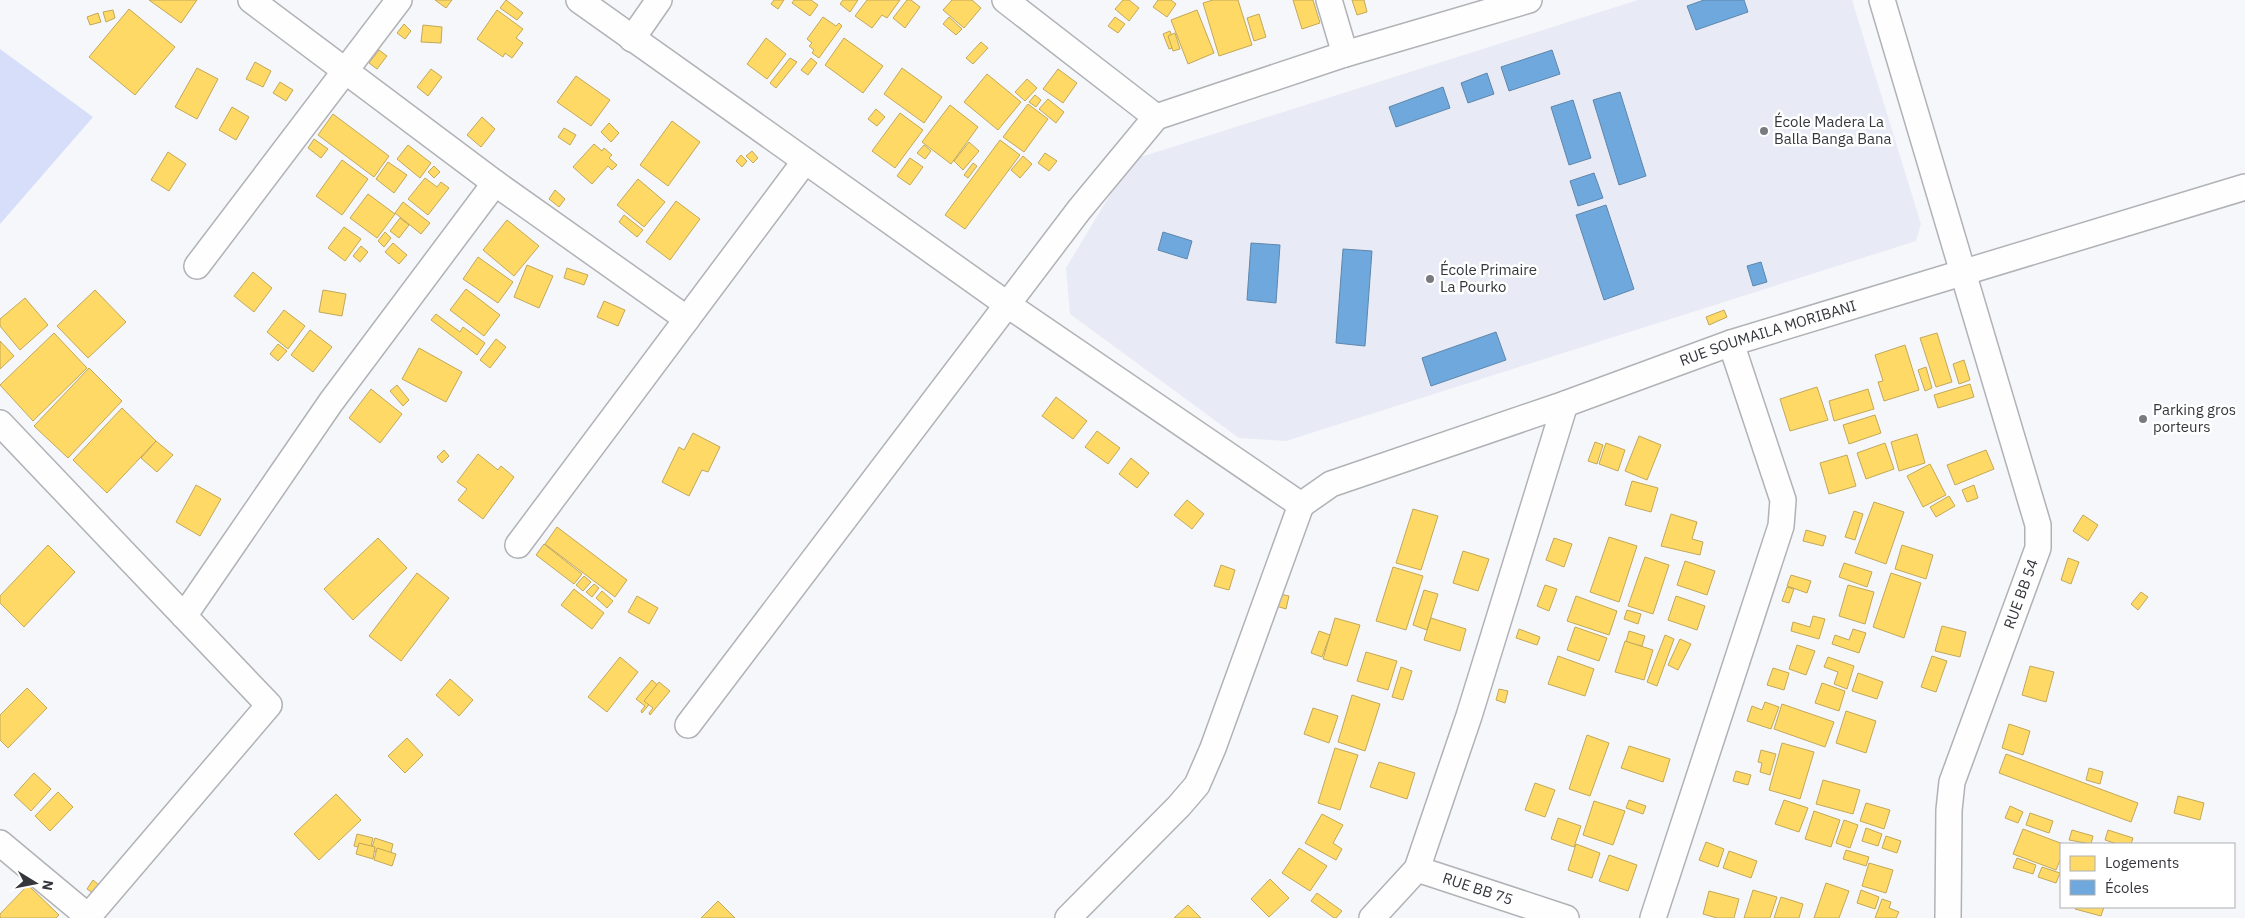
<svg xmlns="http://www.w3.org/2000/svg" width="2245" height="918" viewBox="0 0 2245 918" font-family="'IBM Plex Sans',sans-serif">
<rect width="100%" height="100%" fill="#f5f7fb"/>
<polygon fill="#e8ebf5" points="1638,0 1852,0 1921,224 1916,241 1286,441 1239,438 1070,314 1066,268 1131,160"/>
<polygon fill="#d6def9" points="0,49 93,117 0,224"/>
<g fill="#ffd966" stroke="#c2a859">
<polygon points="149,0 197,0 181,23"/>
<polygon points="435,0 452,0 446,8"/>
<polygon points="506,0 523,13 517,20 500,8"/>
<polygon points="774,0 784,0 778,9 771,4"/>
<polygon points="794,0 811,0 818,5 810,16 792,3"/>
<polygon points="843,0 858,0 850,12 840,4"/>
<polygon points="867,0 900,0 887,18 882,15 872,28 855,16"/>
<polygon points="907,0 911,0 920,7 905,28 893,18"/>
<polygon points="952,0 972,0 981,8 964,28 943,10"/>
<polygon points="1123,0 1129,0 1139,8 1129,21 1115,9"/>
<polygon points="1158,0 1171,0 1176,4 1167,17 1153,7"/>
<polygon points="1213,0 1238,0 1252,45 1219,56 1203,3"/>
<polygon points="1293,0 1313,0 1320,23 1302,29"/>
<polygon points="1352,0 1364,0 1367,12 1357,15"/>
<polygon points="129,9 175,47 135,95 89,57"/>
<polygon points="113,10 115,18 106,22 103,12"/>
<polygon points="497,10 523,29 516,38 523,43 512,58 505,53 503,57 477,39"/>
<polygon points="1197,10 1214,53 1188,64 1171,20"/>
<polygon points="98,13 101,22 90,25 87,17"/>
<polygon points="1259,14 1266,37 1254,41 1247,18"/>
<polygon points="823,17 836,26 839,23 842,26 819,58 812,53 814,50 809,46 812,43 807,39"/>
<polygon points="949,17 962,29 956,35 943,24"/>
<polygon points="1115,17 1125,24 1118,33 1108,26"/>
<polygon points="404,24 411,31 405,39 397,33"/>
<polygon points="423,25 442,27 441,43 421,42"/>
<polygon points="1170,31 1176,47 1169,49 1163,34"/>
<polygon points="1175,33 1180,49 1173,51 1168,36"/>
<polygon points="766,38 786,54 767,79 747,64"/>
<polygon points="844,38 883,66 863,93 825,65"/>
<polygon points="981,42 988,48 973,64 966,58"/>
<polygon points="379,50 387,56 377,69 369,63"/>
<polygon points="790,58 797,62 776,88 770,83"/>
<polygon points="811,58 817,63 808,75 801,70"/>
<polygon points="255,62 271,71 263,87 246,79"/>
<polygon points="197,68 218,79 197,119 175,107"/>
<polygon points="902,68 942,97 924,123 884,94"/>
<polygon points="431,69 442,77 428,96 417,87"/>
<polygon points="1058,69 1077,83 1063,103 1043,89"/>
<polygon points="987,74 1021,102 998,130 964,102"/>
<polygon points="576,76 610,100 591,126 557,102"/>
<polygon points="1027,79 1037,88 1025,101 1015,92"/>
<polygon points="280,82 293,90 286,101 273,93"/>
<polygon points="1035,95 1041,100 1036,107 1029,102"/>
<polygon points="1048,99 1064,112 1056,123 1039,109"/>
<polygon points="1028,104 1048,119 1024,152 1003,137"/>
<polygon points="950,105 978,127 951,164 922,142"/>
<polygon points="232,107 249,117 236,140 219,130"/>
<polygon points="876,109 885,117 877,126 868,119"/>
<polygon points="900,113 923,130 895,168 872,151"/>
<polygon points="333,114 389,156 374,177 318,135"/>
<polygon points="482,117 495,129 481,147 467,135"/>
<polygon points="672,121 700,142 668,186 640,165"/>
<polygon points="609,123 619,133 611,142 601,132"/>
<polygon points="564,128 576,135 570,145 558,137"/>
<polygon points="314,139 328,149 321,158 308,148"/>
<polygon points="1000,140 1020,155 965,229 945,215"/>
<polygon points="969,142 979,151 963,170 954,161"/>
<polygon points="594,144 602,151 604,148 612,155 609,158 617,165 612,170 608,166 592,184 573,167"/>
<polygon points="408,145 431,163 420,178 397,159"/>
<polygon points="924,145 931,151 925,159 917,153"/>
<polygon points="752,151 758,158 753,163 746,156"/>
<polygon points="168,152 186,164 169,191 151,180"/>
<polygon points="1045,153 1057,161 1049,171 1038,163"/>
<polygon points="741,155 747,161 742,167 736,161"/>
<polygon points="1023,156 1032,164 1020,178 1011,170"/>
<polygon points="910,158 923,167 910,185 897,176"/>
<polygon points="342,160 368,179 342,215 316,196"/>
<polygon points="388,162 407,175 394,193 376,179"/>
<polygon points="973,163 977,166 968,178 964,175"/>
<polygon points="434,166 440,172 434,178 428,172"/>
<polygon points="425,178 437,187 441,182 449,188 428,215 408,199"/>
<polygon points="638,179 665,202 644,227 617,205"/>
<polygon points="555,190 565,199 559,207 549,199"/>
<polygon points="368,194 395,214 377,238 350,218"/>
<polygon points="676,201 700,219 670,260 646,242"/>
<polygon points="403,202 430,223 421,234 395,213"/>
<polygon points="624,215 643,230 637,237 619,222"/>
<polygon points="400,218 409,225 399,238 390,231"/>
<polygon points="507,220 539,246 514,276 483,250"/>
<polygon points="344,227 361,239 345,261 328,248"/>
<polygon points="385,232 391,238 384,247 378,241"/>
<polygon points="393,243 407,255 399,264 385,252"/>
<polygon points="361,246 368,252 360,262 353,256"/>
<polygon points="478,257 513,282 498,303 463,279"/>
<polygon points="527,265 553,276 539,308 514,297"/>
<polygon points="567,268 588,275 584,285 564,278"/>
<polygon points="253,272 272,288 254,312 234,296"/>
<polygon points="466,289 500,315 484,336 450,310"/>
<polygon points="95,290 126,322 88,358 57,326"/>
<polygon points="323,290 346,294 342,316 319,312"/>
<polygon points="25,298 48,325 20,350 0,326 0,319"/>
<polygon points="604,301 625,310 618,326 597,317"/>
<polygon points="284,310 305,326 288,349 267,332"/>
<polygon points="1724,310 1727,317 1709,325 1706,317"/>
<polygon points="436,314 460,332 463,327 485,343 477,355 431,320"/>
<polygon points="310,330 332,347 313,372 291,355"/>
<polygon points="54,333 87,368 33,421 0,385"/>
<polygon points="1937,333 1952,382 1936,387 1920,338"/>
<polygon points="496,339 506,347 490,368 480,360"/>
<polygon points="0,341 14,356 0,369"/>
<polygon points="278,344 287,351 278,361 270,354"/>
<polygon points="1905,345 1919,390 1884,401 1878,382 1883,381 1875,355"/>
<polygon points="419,348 462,372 446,402 402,379"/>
<polygon points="1964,360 1970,380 1959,384 1953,364"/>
<polygon points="1926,367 1932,388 1925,391 1918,370"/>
<polygon points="89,368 122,401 68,458 34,426"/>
<polygon points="1970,384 1974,397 1938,408 1934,395"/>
<polygon points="397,385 409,400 403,406 390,391"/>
<polygon points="1817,387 1828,420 1790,431 1780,399"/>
<polygon points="371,389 402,414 380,443 349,418"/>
<polygon points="1868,389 1874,409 1834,421 1829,401"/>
<polygon points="1056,397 1087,421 1073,439 1042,416"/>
<polygon points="122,408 156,441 107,493 73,460"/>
<polygon points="1875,415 1881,433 1849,444 1843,425"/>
<polygon points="1097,431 1120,448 1108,464 1085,447"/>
<polygon points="693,433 720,447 708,472 702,470 689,496 662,482 679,447 684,450"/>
<polygon points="1917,434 1925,463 1899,471 1891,442"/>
<polygon points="1639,436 1661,445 1647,480 1625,471"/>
<polygon points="156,441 173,455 157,472 141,458"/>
<polygon points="1595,442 1603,445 1597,464 1588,461"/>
<polygon points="1606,443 1625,450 1618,471 1599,464"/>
<polygon points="1885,443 1894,469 1866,479 1857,453"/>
<polygon points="444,450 449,456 442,463 437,457"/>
<polygon points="1986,450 1994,469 1955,485 1947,465"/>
<polygon points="478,454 498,470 501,466 514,477 483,519 458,500 467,489 457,482"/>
<polygon points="1847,455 1856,486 1829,494 1820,463"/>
<polygon points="1131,458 1149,473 1137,488 1119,474"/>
<polygon points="1930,464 1946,495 1923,507 1907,476"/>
<polygon points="1632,481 1658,488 1651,512 1625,505"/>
<polygon points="196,485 221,499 200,536 176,522"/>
<polygon points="1974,485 1978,498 1967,502 1962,490"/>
<polygon points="1949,496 1955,506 1936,517 1930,507"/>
<polygon points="1187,500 1204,514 1192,529 1174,515"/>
<polygon points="1874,502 1904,512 1886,564 1855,553"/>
<polygon points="1413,509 1438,516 1421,570 1396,563"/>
<polygon points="1854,511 1863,514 1855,540 1845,537"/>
<polygon points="1671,514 1697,522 1692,539 1703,542 1700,555 1661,546"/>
<polygon points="2083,515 2098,525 2088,541 2073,531"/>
<polygon points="557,527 627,580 615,597 545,544"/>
<polygon points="1806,530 1826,536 1823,546 1803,541"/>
<polygon points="1609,537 1637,546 1619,602 1590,592"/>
<polygon points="378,538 407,568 353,620 324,589"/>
<polygon points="1554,538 1572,544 1564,567 1546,560"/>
<polygon points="544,544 582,574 574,584 536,555"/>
<polygon points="48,545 75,572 24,627 0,603 0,596"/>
<polygon points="1902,545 1933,555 1926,579 1895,569"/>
<polygon points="1463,551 1489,559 1478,591 1453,583"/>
<polygon points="1645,557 1669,565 1653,614 1628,606"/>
<polygon points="2068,558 2079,562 2071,584 2061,580"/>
<polygon points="1685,561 1715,571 1707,595 1677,585"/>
<polygon points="1844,563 1872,572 1867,587 1839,577"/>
<polygon points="1221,565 1235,570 1229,590 1214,586"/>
<polygon points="1393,567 1423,576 1406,630 1376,621"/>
<polygon points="417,573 449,598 401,661 369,636"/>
<polygon points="1891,573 1921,583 1904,638 1873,627"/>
<polygon points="1791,575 1811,581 1807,593 1787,586"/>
<polygon points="584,576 591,582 583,591 576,585"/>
<polygon points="594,584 599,588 592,597 586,592"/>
<polygon points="1545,585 1557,589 1549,611 1537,606"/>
<polygon points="1848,585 1874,592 1865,624 1839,616"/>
<polygon points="1787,587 1794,589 1789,603 1782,601"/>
<polygon points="574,589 604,613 592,629 561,605"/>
<polygon points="1424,590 1438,594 1427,630 1413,625"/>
<polygon points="602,591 613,601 607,608 596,598"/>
<polygon points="2141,592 2148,597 2138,610 2131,604"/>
<polygon points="1280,594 1289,596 1286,609 1276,606"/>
<polygon points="637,596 658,608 649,624 628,612"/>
<polygon points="1576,596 1617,611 1609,635 1567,621"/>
<polygon points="1676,596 1705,606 1697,630 1668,620"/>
<polygon points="1627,610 1641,614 1638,624 1624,619"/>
<polygon points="1813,616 1825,619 1819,639 1791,631 1793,622 1810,627"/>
<polygon points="1335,618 1360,625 1347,666 1323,659"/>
<polygon points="1431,618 1466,629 1460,651 1424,640"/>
<polygon points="1942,626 1966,632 1960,657 1935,651"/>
<polygon points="1575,627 1607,638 1599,661 1567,650"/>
<polygon points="1519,629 1540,637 1537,645 1516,638"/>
<polygon points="1853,629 1866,633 1859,653 1832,644 1835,635 1849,640"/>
<polygon points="1319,631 1330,635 1322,657 1311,653"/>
<polygon points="1629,631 1645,636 1642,646 1626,642"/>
<polygon points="1665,635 1674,639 1657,686 1647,682"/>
<polygon points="1680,639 1691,644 1678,670 1668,665"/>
<polygon points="1625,641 1653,650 1644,680 1615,672"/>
<polygon points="1797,645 1815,651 1806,675 1789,669"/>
<polygon points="1366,652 1397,661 1388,690 1357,681"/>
<polygon points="1558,656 1594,669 1585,696 1548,684"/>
<polygon points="1932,656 1947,661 1936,692 1921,687"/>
<polygon points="620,657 638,672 607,712 588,697"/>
<polygon points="1828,657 1854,666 1847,689 1834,684 1838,672 1824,667"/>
<polygon points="2030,666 2054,672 2046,702 2022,695"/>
<polygon points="1401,667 1412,671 1403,700 1392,697"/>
<polygon points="1773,668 1789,673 1784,690 1767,685"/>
<polygon points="1858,673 1883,682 1877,699 1852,691"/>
<polygon points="450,679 473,700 459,716 436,695"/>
<polygon points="652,680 662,689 642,713 641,711 645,706 636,699"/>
<polygon points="659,682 670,691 650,715 649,713 653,708 644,701"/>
<polygon points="1822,683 1845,691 1839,711 1815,703"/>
<polygon points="27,688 47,708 8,748 0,740 0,715"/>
<polygon points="1499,689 1508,691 1505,703 1496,700"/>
<polygon points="1352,695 1380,704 1365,751 1338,742"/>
<polygon points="1765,702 1779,707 1771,729 1747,721 1752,706 1762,710"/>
<polygon points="1782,704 1834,722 1825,747 1774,729"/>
<polygon points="1313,708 1338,716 1329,743 1304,734"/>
<polygon points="1846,711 1876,721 1866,753 1836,743"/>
<polygon points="2009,724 2030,731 2023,755 2002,748"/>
<polygon points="1587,735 1609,743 1590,796 1569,789"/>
<polygon points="407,738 423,755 405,773 388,756"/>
<polygon points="1782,743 1814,752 1800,799 1769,790"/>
<polygon points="1629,746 1670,759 1663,782 1621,768"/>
<polygon points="1335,748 1358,755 1340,810 1318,803"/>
<polygon points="1761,750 1776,754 1770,775 1760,772 1762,763 1758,762"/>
<polygon points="2006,754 2138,803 2131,822 1999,773"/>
<polygon points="1379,762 1415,773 1407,799 1370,787"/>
<polygon points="2089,768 2103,772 2100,784 2086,780"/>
<polygon points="1736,771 1751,775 1748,785 1733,781"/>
<polygon points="34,773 51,789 31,811 14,795"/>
<polygon points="1823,780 1860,790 1853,814 1816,804"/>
<polygon points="1535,783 1555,790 1545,817 1525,810"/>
<polygon points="58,792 73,807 50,831 35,816"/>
<polygon points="336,794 361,820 319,860 294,834"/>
<polygon points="2178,796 2204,803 2200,820 2174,813"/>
<polygon points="1629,800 1646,806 1643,814 1626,808"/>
<polygon points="1784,800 1808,808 1799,832 1775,824"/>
<polygon points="1594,801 1625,811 1613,845 1583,835"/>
<polygon points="1866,803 1890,810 1884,829 1860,821"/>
<polygon points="2010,806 2023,812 2018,823 2005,818"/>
<polygon points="1814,811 1840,820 1831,847 1805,839"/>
<polygon points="2030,813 2053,821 2049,833 2026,825"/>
<polygon points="1322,814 1343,825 1333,843 1342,849 1336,860 1305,843"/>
<polygon points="1558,818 1581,826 1574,847 1551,839"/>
<polygon points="1844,820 1858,825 1850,848 1836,843"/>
<polygon points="1866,828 1882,834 1878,846 1862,841"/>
<polygon points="2023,829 2063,844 2061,844 2061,858 2056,870 2013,854"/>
<polygon points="2072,830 2093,836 2091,844 2069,840"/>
<polygon points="2108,830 2133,838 2131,844 2117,844 2105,840"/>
<polygon points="357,834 373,838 370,850 354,846"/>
<polygon points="1886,836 1901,841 1897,853 1882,848"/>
<polygon points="375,838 393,844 390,856 371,850"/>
<polygon points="1706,842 1724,849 1718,867 1699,860"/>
<polygon points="359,843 375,847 373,859 356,854"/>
<polygon points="1576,844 1600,853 1592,878 1568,870"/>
<polygon points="377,848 396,854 392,866 374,860"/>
<polygon points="1299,848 1327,866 1310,891 1282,873"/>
<polygon points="1846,850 1869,857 1866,866 1843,859"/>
<polygon points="1729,851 1757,861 1751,878 1723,868"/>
<polygon points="1609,855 1637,865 1628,891 1599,881"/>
<polygon points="2017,858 2036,865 2033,874 2013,868"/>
<polygon points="1869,863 1893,870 1886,893 1862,886"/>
<polygon points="2042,867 2060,873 2056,883 2038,877"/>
<polygon points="1270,879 1289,898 1269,917 1251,899"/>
<polygon points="93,880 99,885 93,893 87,889"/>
<polygon points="1826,883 1849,891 1839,918 1814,918"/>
<polygon points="28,885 59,915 56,918 0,918 0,914"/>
<polygon points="1753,890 1777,897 1770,918 1744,918"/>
<polygon points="1861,890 1879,897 1875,909 1857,903"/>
<polygon points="1709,891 1739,899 1734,918 1717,918 1703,914"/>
<polygon points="1317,893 1342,911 1336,918 1334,918 1311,901"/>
<polygon points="1781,897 1803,904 1799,918 1774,918"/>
<polygon points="1882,899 1891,902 1889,908 1899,912 1896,918 1875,918"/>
<polygon points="718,901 735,918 701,918"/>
<polygon points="1188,905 1201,918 1174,918"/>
<polygon points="2076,907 2104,907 2101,916 2075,909"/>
</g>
<g fill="#6fa8dc" stroke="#5e86ac">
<polygon points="1704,0 1744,0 1748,12 1696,30 1687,6"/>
<polygon points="1552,50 1560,74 1509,91 1501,67"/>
<polygon points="1487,73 1494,94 1468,103 1461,83"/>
<polygon points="1443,87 1450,108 1396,127 1389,107"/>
<polygon points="1620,92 1646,176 1619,185 1593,100"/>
<polygon points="1573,100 1591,158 1569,165 1551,107"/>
<polygon points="1594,173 1603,198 1578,206 1570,181"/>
<polygon points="1606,205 1634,289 1604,300 1576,215"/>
<polygon points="1163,232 1192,241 1187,259 1158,250"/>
<polygon points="1251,243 1280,245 1276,303 1247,300"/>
<polygon points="1343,249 1372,251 1365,346 1336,343"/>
<polygon points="1761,262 1767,282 1753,286 1747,266"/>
<polygon points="1496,332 1506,360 1431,386 1422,358"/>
</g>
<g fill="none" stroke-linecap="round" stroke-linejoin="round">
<defs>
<g id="minor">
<polyline points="251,0 495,183 687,319"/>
<polyline points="579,0 1008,305 1301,505"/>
<polyline points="1005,0 1156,117"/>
<polyline points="1329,0 1345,54"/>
<polyline points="1882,0 2038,525 2038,548 1952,782 1949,810 1948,918"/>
<polyline points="632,39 659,0"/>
<polyline points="197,266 399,0"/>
<polyline points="0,423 269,705 87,918"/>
<path id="s1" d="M1301,505L1331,484L1565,404L1731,343L2245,187"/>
<polyline points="518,545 805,161"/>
<polyline points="184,616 331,402 495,183"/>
<polyline points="688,725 1079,210 1156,117 1345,54 1529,0"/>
<polyline points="0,843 90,918"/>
<path id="s2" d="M1417,869L1566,918"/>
<polyline points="1068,918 1179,806 1197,785 1213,748 1301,505"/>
<polyline points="1372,918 1417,869 1469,716 1565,404"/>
<polyline points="1653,918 1781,526 1783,500 1731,343"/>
</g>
</defs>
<use href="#minor" stroke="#b1b2b6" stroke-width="28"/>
<use href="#minor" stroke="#fefefe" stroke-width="25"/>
</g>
<g fill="#787a7f" stroke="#fff" stroke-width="2">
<circle cx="1764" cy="131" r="5"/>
<circle cx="1430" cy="279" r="5"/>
<circle cx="2143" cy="419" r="5"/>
</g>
<g text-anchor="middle" stroke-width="5" stroke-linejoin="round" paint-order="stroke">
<g font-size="15" fill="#35373c" stroke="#fff" text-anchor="start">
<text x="1774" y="127">École Madera La<tspan x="1774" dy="17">Balla Banga Bana</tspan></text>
<text x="1440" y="275">École Primaire<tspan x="1440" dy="17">La Pourko</tspan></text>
<text x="2153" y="415">Parking gros<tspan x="2153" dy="17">porteurs</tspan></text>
</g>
<g font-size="15" fill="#35373c" stroke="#fff">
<text dy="5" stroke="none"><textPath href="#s1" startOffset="499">RUE SOUMAILA MORIBANI</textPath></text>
<text transform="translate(2021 594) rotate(-70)" y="5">RUE BB 54</text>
<text dy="5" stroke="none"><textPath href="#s2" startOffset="64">RUE BB 75</textPath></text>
</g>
</g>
<rect x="2060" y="843" width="175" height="65" fill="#ffffff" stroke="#aeafb1"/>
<rect x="2070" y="856" width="25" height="15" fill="#ffd966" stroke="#aeafb1"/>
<text x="2105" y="868" font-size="15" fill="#35373c">Logements</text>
<rect x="2070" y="880" width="25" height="15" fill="#6fa8dc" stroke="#aeafb1"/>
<text x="2105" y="893" font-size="15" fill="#35373c">Écoles</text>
<g transform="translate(35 883) rotate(100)" stroke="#ffffff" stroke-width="4" paint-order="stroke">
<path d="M0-4L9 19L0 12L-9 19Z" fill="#35373c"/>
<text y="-8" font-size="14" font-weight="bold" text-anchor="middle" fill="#35373c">N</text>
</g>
</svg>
